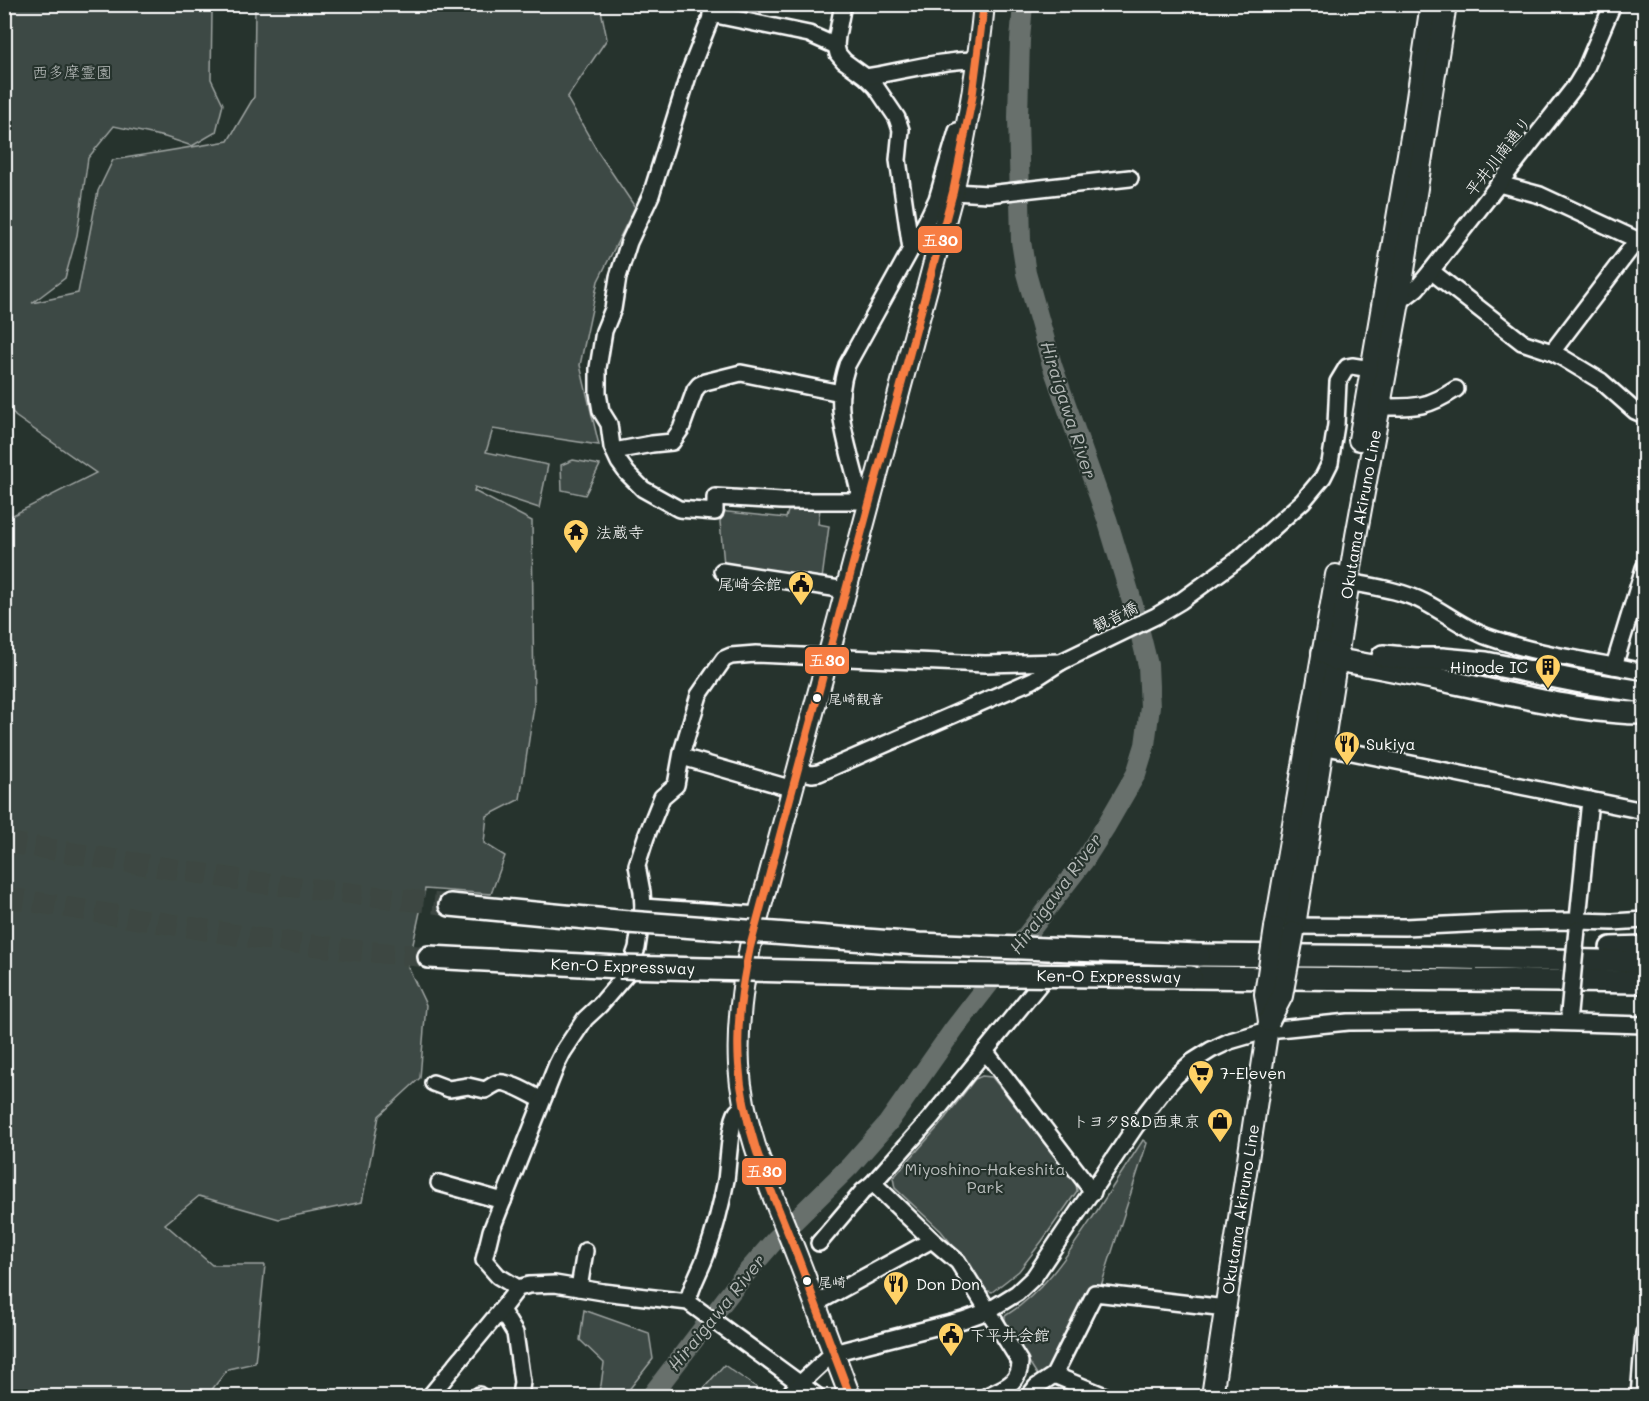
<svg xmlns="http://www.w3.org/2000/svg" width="1649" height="1401" viewBox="0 0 1649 1401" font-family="Mali,'Klee One',sans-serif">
<rect width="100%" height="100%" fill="#26332d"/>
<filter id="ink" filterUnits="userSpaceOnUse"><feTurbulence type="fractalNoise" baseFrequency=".0167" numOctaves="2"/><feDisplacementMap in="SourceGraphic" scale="12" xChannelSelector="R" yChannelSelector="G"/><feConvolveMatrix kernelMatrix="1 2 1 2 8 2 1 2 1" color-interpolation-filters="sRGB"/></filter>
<g filter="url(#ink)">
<g fill="#3e4944" stroke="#9ea4a2" stroke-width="1.5">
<polygon points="195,5 212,12 211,79 223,104 216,132 192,146 165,137 114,126 88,158 77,235 65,278 32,303 78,293 98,191 113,160 228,141 254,97 255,5 600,5 607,39 567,98 598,152 635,207 598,281 580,365 599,445 493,429 486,452 548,465 539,508 475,487 474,491 532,521 534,706 520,799 487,816 484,843 505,856 491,894 425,889 408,967 426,1005 420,1078 379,1116 362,1202 279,1219 199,1196 165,1224 212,1265 265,1265 255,1363 228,1369 207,1396 5,1396 5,519 96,473 15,416 5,399 5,5"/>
<polygon points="573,460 600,465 585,495 562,490 561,465"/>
<polygon points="820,509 818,524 829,526 822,579 724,564 719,511 786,518 788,511"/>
<polygon points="982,1076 992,1077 1076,1183 1077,1191 1042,1241 1019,1271 992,1292 984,1290 967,1263 941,1231 895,1188 893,1178 939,1126 975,1079"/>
<path d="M1143,1140L1147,1143L1100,1289L1060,1355L1040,1379L1005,1324V1316C1044,1292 1068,1254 1093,1217C1110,1191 1126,1166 1143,1140Z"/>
<polygon points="584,1310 649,1333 653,1359 624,1396 596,1396 601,1385 604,1363 580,1340"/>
<polygon points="724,1365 769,1396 697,1396"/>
</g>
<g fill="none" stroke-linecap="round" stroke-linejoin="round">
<polyline stroke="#67706c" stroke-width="20" points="651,1396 741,1279 775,1240 850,1166 888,1123 954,1029 1083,862 1106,826 1136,774 1145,745 1150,707 1148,665 1134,608 1107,519 1052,365 1026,273 1021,241 1018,117 1020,40 1023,4"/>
<g stroke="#3c4742" stroke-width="21" stroke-dasharray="21 10" stroke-linecap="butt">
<polyline points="4,842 254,882 450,905"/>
<polyline points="4,897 255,938 351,950 429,957"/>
</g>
<defs>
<g id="minor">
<polyline points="714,4 710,20 689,73 651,195 629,242 618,277 613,309 604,331 598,368 598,393 601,411 609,424 612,447 619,462 627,473 643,489 679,509 715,512 715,497 782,501 861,501"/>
<polyline points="843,4 837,36 836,46 838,54 844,61 866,77 876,87 897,118 901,130 898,160 911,249"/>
<polyline points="711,14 809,34 836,46"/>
<path d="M866,77C903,71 940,60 978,60L976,68"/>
<polyline points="1499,184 1540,195 1644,243"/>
<polyline points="953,192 988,194 1130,178"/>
<polyline points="1431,271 1522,342 1552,352 1563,358 1601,381 1635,411 1644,415"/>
<polyline points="1395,301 1399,302 1417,288 1431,271 1576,85 1585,70 1613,4"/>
<polyline points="1552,352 1638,239"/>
<path d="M1379,407C1413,407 1426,409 1456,389"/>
<polyline points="614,451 652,444 672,442 681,429 695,390 699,385 705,382 741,373 841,393"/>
<path d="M870,504L861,501C855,468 838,426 841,393C842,384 844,374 847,365L926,222L937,199L957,131"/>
<polyline points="722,571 846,590"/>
<path d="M1349,582C1374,587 1400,590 1424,602C1446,613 1465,629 1488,637C1539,655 1592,661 1644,672"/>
<polyline points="1614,666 1644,568"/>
<polyline points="1322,746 1644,811"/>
<polyline points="682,757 793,789"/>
<polyline points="798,771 812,774 819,773 1033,680 1061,662 1156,616 1181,601 1240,558 1303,501 1323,477 1330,463 1336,425 1338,382 1347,367 1352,366 1371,369"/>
<polyline points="643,907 759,915"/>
<polyline points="1294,926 1405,927 1506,922 1578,921 1613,922 1644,920"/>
<polyline points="1577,929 1590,800"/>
<polyline points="985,1051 1093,1192"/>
<path d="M433,1083L449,1089L468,1086L485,1090C489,1088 494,1084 498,1083C507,1080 532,1095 542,1100"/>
<polyline points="439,1183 503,1201"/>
<path d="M873,1183L932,1240L958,1262L1020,1362C1020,1384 1003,1388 987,1396"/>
<polyline points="819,1243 863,1191 873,1183 930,1119 1042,981"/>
<polyline points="518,1288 498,1276 484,1260 491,1231 557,1064 563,1052 585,1019 600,1005 629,971 637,948 643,907 642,892 637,865 646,837 662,797 676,785 682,752 699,695 724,659 731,656 756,654 985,664 1061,662"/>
<polyline points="579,1288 585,1251"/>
<path d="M688,1302C691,1285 700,1272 706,1255C715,1230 721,1206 726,1180C728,1166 730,1121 737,1112C739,1110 742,1108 745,1106"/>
<polyline points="815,1304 932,1240"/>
<polyline points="501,1310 515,1333 522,1382 520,1396"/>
<polyline points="1054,1375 1105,1396"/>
<polyline points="430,1396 501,1310 518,1288 529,1285 555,1284 603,1292 688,1302 817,1396"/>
<polyline points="479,1396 479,1395"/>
<polyline points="787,1396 833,1353 963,1320 988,1311 1017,1293 1034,1277 1135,1127 1162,1092 1175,1077 1192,1062 1211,1050 1230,1041 1268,1030 1348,1022 1508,1021 1644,1025"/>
<polyline points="1029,1396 1036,1387 1054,1375 1095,1293 1226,1308"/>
<polyline points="1639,1396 1644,1333"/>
</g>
<g id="major">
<polyline points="1359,440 1412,131 1431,4"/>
<polyline points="1275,928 1336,575"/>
<path id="s1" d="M1294,932L1356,536L1399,302L1446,4"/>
<path d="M850,1396C832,1350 815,1302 797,1256C773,1194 743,1132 739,1065C737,1025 742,986 750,947L953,192C967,129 978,69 984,4"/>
<path id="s2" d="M1212,1396L1269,1021"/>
</g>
<g id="highway">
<path d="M1323,652L1337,660C1396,669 1454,683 1513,695C1556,704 1600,713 1644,713"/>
<polyline points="1383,656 1415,659 1442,659 1486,663 1581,682 1644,692"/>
<polyline points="450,905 628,922"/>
<polyline points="1611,948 1644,947"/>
<polyline points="1199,955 1407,957 1644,962"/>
<polyline points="429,957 619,967"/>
<polyline points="1191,977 1644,982"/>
</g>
</defs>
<use href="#minor" stroke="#fff" stroke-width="20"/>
<use href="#major" stroke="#fff" stroke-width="24"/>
<use href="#highway" stroke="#fff" stroke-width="26"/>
<use href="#minor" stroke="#26332d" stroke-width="15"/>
<use href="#major" stroke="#26332d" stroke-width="20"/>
<use href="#highway" stroke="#26332d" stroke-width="21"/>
<defs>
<polyline id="minor-bridge" points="1569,1013 1577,929"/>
<g id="major-bridge">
<polyline points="1269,1021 1265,994 1275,928"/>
<polyline points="1269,1021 1282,996 1294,932"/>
</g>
<g id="highway-bridge">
<polyline points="628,922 919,944 1199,955"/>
<path id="s3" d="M619,967L914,974L1191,977"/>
</g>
</defs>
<use href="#minor-bridge" stroke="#fff" stroke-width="20" stroke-linecap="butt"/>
<use href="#major-bridge" stroke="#fff" stroke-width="24" stroke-linecap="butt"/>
<use href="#highway-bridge" stroke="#fff" stroke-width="26" stroke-linecap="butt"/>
<use href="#minor-bridge" stroke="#26332d" stroke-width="15"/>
<use href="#major-bridge" stroke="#26332d" stroke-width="20"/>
<use href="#highway-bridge" stroke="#26332d" stroke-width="21"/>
<defs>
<path id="bus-1" d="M850,1396C832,1349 815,1302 797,1255C773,1194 743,1132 739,1065C736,1025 742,986 750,947L953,192L972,99L984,4"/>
</defs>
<use href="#bus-1" stroke="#26332d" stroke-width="12"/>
<use href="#bus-1" stroke="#f77d43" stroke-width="8"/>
</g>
</g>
<defs>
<symbol id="temple-pin" viewBox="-11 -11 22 30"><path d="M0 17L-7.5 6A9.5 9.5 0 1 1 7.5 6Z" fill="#ffd166" stroke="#26332d"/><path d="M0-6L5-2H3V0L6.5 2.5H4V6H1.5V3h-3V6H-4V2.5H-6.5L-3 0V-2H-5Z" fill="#111"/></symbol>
<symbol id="civic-pin" viewBox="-11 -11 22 30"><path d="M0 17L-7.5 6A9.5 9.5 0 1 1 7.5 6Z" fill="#ffd166" stroke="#26332d"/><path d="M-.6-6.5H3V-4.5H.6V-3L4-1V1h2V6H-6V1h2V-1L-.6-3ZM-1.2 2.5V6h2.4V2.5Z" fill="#111"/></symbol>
<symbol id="building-pin" viewBox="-11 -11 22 30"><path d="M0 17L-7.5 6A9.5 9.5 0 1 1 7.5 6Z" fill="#ffd166" stroke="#26332d"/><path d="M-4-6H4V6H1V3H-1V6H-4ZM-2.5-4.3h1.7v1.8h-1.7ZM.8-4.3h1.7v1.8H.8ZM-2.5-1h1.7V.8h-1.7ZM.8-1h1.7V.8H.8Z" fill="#111"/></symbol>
<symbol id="restaurant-pin" viewBox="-11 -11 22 30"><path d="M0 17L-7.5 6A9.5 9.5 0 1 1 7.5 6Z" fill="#ffd166" stroke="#26332d"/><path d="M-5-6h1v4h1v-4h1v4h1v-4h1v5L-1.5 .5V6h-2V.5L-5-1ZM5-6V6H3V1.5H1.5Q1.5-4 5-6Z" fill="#111"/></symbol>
<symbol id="supermarket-pin" viewBox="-11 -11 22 30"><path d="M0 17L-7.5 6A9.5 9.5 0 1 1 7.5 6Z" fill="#ffd166" stroke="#26332d"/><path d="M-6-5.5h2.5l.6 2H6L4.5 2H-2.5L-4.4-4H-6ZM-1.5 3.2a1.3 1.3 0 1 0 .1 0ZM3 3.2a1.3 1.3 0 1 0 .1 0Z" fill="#111"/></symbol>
<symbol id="shop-pin" viewBox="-11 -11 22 30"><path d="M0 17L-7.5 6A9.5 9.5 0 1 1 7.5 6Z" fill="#ffd166" stroke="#26332d"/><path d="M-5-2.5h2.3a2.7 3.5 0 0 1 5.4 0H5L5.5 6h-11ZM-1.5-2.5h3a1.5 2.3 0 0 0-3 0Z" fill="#111"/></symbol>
</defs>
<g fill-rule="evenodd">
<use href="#temple-pin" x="561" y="517" width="30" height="40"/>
<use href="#civic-pin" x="786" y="569" width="30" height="40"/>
<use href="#building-pin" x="1533" y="652" width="30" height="40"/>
<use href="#restaurant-pin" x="1332" y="729" width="30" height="40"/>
<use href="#supermarket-pin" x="1186" y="1058" width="30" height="40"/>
<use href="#shop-pin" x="1205" y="1106" width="30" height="40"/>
<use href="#restaurant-pin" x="881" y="1269" width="30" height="40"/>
<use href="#civic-pin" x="936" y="1320" width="30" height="40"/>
</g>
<g fill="#fff" stroke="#26332d" stroke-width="2">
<circle cx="817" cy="698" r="5"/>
<circle cx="807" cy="1281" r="5"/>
</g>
<g text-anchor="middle" stroke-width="4.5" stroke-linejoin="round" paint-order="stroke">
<g font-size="14" fill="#fff" stroke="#26332d" text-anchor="start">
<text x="828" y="704">尾崎観音</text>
<text x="818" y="1287">尾崎</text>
</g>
<g font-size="16" fill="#bbbfbe" stroke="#26332d">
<text x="72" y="78">西多摩霊園</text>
<text x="985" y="1175">Miyoshino-Hakeshita<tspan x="985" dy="18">Park</tspan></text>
</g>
<g font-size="16" fill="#fff" stroke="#26332d">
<text transform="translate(1498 156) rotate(-52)" y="6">平井川南通り</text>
<text dy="6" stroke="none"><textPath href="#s1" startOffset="423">Okutama Akiruno Line</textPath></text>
<text transform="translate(1115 616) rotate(-26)" y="6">観音橋</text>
<text transform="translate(623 966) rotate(2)" y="6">Ken-O Expressway</text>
<text dy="6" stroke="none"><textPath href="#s3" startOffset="490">Ken-O Expressway</textPath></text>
<text dy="6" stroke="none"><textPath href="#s2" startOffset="189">Okutama Akiruno Line</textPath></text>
</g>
<g font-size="16" fill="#fff" stroke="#26332d" text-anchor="start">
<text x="596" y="538">法蔵寺</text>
<text x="782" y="590" text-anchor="end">尾崎会館</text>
<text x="1528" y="673" text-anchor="end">Hinode IC</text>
<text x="1366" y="750">Sukiya</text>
<text x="1220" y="1079">7-Eleven</text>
<text x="1200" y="1127" text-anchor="end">トヨタS&amp;D西東京</text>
<text x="916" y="1290">Don Don</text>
<text x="970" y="1341">下平井会館</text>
</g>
<g font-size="18" font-style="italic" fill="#b3b8b6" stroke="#26332d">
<text transform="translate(1068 410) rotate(72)" y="6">Hiraigawa River</text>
<text transform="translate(1056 894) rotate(-54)" y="6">Hiraigawa River</text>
<text transform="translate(717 1313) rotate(-51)" y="6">Hiraigawa River</text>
</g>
</g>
<g stroke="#26332d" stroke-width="2">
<rect x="917" y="225" width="46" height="29" rx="6" fill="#f77d43"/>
<rect x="804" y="646" width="46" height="29" rx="6" fill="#f77d43"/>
<rect x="741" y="1157" width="46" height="29" rx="6" fill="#f77d43"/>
</g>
<g font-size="16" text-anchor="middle" font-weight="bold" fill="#fff">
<text x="940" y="246">五30</text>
<text x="827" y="666">五30</text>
<text x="764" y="1177">五30</text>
</g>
<rect width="1649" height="1401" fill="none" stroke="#26332d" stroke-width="24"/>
<rect x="12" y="12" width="1625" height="1377" fill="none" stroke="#fff" stroke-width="2" filter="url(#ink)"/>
</svg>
